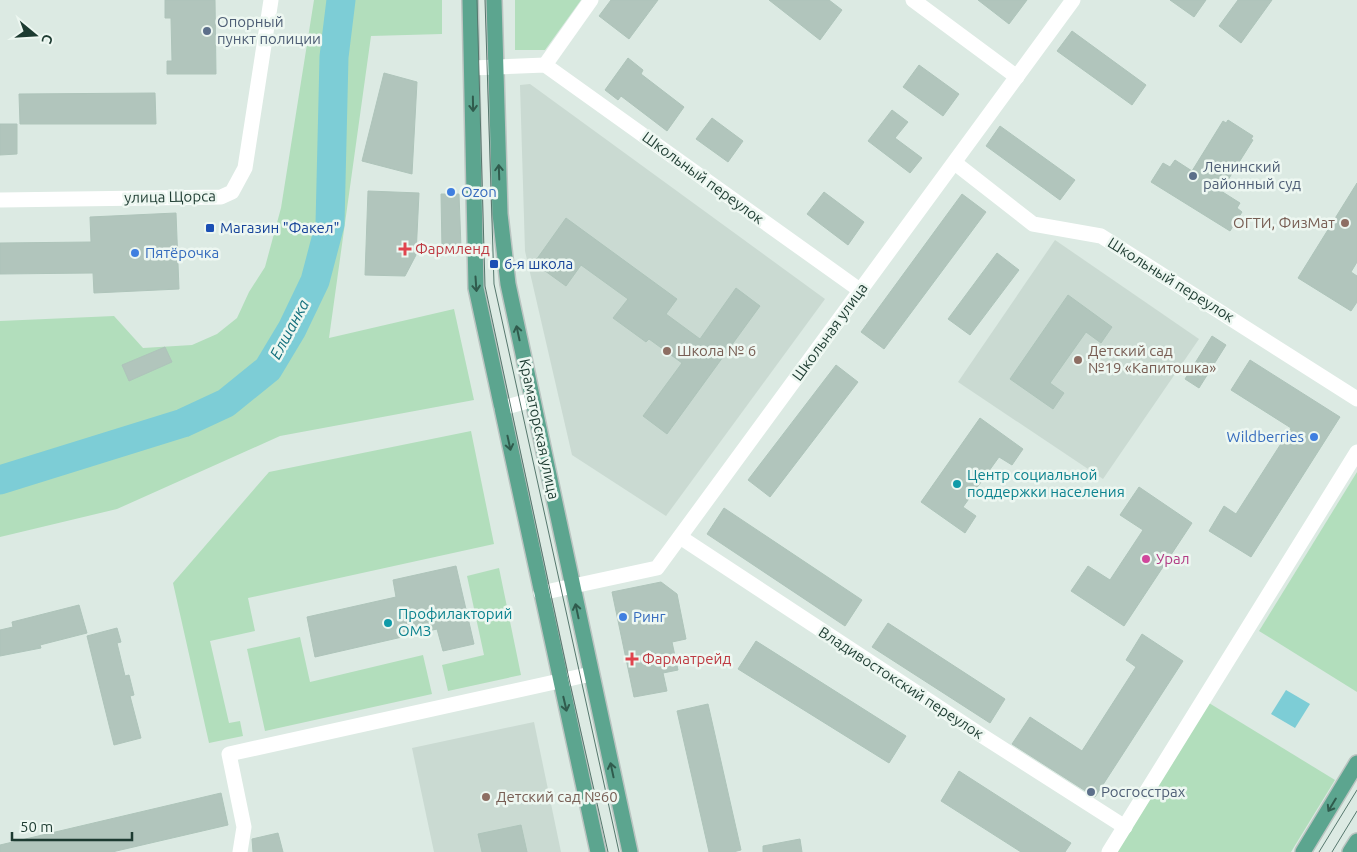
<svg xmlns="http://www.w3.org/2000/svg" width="1357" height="852" viewBox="0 0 1357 852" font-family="Ubuntu,sans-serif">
<rect width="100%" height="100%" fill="#dceae3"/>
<g fill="#cadad2">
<polygon points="530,84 825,299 666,516 572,455 525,251 520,85"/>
<polygon points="1055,240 1199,339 1103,479 958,382"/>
<polygon points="534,722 561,852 434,852 412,748"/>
</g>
<g fill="#b2debc">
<polygon points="314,0 442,0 442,34 371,36 329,338 454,309 474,400 280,436 117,509 0,537 0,321 114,316 143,348 192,345 217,334 237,318 249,292 265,267 281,208"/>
<polygon points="515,0 581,0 545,50 515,50"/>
<polygon points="471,431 494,544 248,598 255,631 210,641 229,723 240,721 243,736 209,743 173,583 269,472"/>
<polygon points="1357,472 1357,692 1259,631"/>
<polygon points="499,568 521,675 448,691 442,665 484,655 467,576"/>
<polygon points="300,637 310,682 423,655 432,694 265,731 247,649"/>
<polygon points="1209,703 1335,780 1291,852 1117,852"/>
</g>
<polygon fill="#7dcdd6" points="1286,690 1310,704 1295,728 1271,714"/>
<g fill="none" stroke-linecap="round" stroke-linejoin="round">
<polyline stroke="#7dcdd6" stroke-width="29" points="0,480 183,423 226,403 268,369 292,329 315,281 330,224 334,57 341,0"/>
</g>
<g fill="#b1c5bc" stroke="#aec4ba">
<polygon points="165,0 215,0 216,74 167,74 167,61 172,61 171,18 165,18"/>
<polygon points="611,0 658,0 629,39 599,16"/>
<polygon points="769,0 829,0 842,10 820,40"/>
<polygon points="978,0 1027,0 1009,24"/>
<polygon points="1170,0 1206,0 1194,17"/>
<polygon points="1238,0 1272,0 1241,43 1219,26"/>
<polygon points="1072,31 1146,85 1132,105 1057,51"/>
<polygon points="628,58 643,70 641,74 684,107 667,131 621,96 618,100 605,90"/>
<polygon points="919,65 959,94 943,116 903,87"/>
<polygon points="384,73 417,82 412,174 362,161"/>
<polygon points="155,93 156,124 20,124 19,94"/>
<polygon points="892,110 908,122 895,138 922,158 910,173 868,141"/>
<polygon points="712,118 743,141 728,162 696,139"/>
<polygon points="1228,120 1253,136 1251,139 1253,140 1221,191 1240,203 1237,208 1242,212 1230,231 1151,182 1163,163 1170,167 1175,160 1192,171 1223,121 1226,123"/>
<polygon points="0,124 17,124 17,154 0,155"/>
<polygon points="1000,126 1075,180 1060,200 986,146"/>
<polygon points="1357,183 1357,262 1351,272 1357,276 1357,302 1351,311 1298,278"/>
<polygon points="368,191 419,193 416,255 405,276 365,275"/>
<polygon points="824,192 864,222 848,245 807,214"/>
<polygon points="441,194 459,194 461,248 442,249"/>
<polygon points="962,194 986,212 884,349 861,332"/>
<polygon points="176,213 179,289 94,293 93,273 0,274 0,243 91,242 90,217"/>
<polygon points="566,218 677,299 666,314 700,339 736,288 760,306 667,434 643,416 682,363 649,339 646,342 613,318 628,299 581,265 566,286 534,263"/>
<polygon points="997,253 1019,270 970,335 948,319"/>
<polygon points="1068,295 1112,327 1101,343 1086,332 1050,383 1064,393 1053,409 1010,379"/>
<polygon points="1212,336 1226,345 1199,388 1185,379"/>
<polygon points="165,347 172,362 129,381 122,365"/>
<polygon points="1250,360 1340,417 1251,557 1209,531 1224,506 1236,514 1291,428 1231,390"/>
<polygon points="836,365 858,382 770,497 748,480"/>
<polygon points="980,418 1023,449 1012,465 999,457 963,507 976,516 965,533 921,502"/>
<polygon points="1139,487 1192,523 1124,626 1071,591 1088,566 1110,580 1143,530 1120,515"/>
<polygon points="724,508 862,600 845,626 707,534"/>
<polygon points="456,566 474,644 443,651 437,629 315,657 307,617 396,597 393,580"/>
<polygon points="661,582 677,594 686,639 672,642 678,670 663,673 667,691 634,697 612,592"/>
<polygon points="79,605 87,633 40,645 41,648 0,656 0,630 13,627 12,622"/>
<polygon points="888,623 1005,699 990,723 872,647"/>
<polygon points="117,628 121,642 117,643 125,676 129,675 134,695 130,696 141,738 114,745 87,636"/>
<polygon points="1142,634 1183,661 1095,797 1012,744 1030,717 1082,751 1136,667 1126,660"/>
<polygon points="756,641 906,736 889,763 738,669"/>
<polygon points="708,704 741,850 733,852 709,852 677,711"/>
<polygon points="959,771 1071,843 1065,852 1021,852 941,801"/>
<polygon points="221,793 228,825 112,852 0,852 0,845"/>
<polygon points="521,825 527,852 482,852 478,834"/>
<polygon points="278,833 283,852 253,852 252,839"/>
<polygon points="800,839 802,852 763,852 763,846"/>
</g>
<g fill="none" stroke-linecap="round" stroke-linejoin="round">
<defs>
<g id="major">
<polyline points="470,0 476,288 598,852"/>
<polyline points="494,0 500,214 508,284 630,852"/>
<polyline points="1303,852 1357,763"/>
<polyline points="1350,852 1357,841"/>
</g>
</defs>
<use href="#major" stroke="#bbc4c1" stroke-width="18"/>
<g stroke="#fff" stroke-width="15">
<polyline points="913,0 1017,77"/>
<polyline points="545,65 591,0"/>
<polyline points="472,68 545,65 861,291"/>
<polyline points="955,163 1033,224 1101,236 1357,399"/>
<polyline points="0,200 221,197 232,192 245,168 271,0"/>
<polyline points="502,408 532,400"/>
<polyline points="680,537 981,735 1125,827"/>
<polyline points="541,593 657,568 1073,0"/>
<polyline points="240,852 244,827 229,754 591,674"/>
<polyline points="1109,852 1357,452"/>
</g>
<use href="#major" stroke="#5ca58f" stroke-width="15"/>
<g stroke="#56776d" stroke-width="1">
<polyline points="477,0 485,286 569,679 608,852"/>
<polyline points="485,0 494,284 619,852"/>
<polyline points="1319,852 1357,790"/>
<polyline points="1332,852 1357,811"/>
</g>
</g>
<defs><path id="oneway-shaft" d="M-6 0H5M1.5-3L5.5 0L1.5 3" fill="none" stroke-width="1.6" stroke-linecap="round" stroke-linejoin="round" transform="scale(1.25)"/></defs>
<g stroke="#305b4d">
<use href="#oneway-shaft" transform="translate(473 104) rotate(89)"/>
<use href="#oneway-shaft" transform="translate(499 172) rotate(-92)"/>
<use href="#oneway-shaft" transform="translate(476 284) rotate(86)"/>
<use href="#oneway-shaft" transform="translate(518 333) rotate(-102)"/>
<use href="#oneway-shaft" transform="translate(509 443) rotate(78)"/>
<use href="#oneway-shaft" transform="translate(577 611) rotate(-102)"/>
<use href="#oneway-shaft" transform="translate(565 704) rotate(77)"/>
<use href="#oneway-shaft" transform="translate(612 770) rotate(-102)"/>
<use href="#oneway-shaft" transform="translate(1332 805) rotate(121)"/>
</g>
<g fill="#5c6f8a" stroke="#edf7f1" stroke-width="2">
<circle cx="207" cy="31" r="5"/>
<circle cx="1193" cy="176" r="5"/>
<circle cx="1091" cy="792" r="5"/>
</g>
<g fill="#3f7fe0" stroke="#edf7f1" stroke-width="2">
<circle cx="451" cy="192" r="5"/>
<circle cx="135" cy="253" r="5"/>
<circle cx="1314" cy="437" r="5"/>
<circle cx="623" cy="617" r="5"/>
</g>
<g fill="#8d6e63" stroke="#edf7f1" stroke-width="2">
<circle cx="1345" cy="223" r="5"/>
<circle cx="667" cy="351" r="5"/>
<circle cx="1078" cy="360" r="5"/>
<circle cx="486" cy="797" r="5"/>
</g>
<g fill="#1a4fb4" stroke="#edf7f1" stroke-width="2">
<rect x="205" y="223" width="10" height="10" rx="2.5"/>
<rect x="489" y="259" width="10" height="10" rx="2.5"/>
</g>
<g fill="#e0444e" stroke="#edf7f1" stroke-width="2">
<path d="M402.5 241.5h5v5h5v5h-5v5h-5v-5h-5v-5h5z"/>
<path d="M629.5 651.5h5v5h5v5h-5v5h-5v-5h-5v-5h5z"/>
</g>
<g fill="#0f9aa8" stroke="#edf7f1" stroke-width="2">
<circle cx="957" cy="484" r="5"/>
<circle cx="388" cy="623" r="5"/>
</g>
<circle fill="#d1479c" stroke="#edf7f1" stroke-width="2" cx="1146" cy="559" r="5"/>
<g text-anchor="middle" stroke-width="5" stroke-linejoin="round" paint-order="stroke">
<g font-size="15" fill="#4e5e75" stroke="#edf7f1" text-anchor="start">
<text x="217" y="27">Опорный<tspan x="217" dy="17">пункт полиции</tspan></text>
<text x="1203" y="172">Ленинский<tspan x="1203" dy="17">районный суд</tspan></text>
<text x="1101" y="797">Росгосстрах</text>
</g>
<g font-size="15" fill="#1d3b31" stroke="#edf7f1">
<text transform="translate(703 178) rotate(36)" y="5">Школьный переулок</text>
<text transform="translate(170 197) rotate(-1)" y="5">улица Щорса</text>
<text transform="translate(1171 280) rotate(32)" y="5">Школьный переулок</text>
<text transform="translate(830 332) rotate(-54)" y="5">Школьная улица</text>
<text transform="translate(539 429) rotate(78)" y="5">Краматорская улица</text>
<text transform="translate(901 683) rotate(33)" y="5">Владивостокский переулок</text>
</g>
<g font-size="15" fill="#366cbe" stroke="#edf7f1" text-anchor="start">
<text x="461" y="197">Ozon</text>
<text x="145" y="258">Пятёрочка</text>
<text x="1304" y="442" text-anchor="end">Wildberries</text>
<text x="633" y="622">Ринг</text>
</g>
<g font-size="15" fill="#785e54" stroke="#edf7f1" text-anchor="start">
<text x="1335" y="228" text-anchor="end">ОГТИ, ФизМат</text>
<text x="677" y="356">Школа № 6</text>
<text x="1088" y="356">Детский сад<tspan x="1088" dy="17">№19 «Капитошка»</tspan></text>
<text x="496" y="802">Детский сад №60</text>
</g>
<g font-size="15" fill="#164399" stroke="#edf7f1" text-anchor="start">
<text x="220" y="233">Магазин "Факел"</text>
<text x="504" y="269">6-я школа</text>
</g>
<g font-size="15" fill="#be3a42" stroke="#edf7f1" text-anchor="start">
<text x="415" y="254">Фармленд</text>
<text x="642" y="664">Фарматрейд</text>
</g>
<g font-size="15" fill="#0d838f" stroke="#edf7f1" text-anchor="start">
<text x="967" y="480">Центр социальной<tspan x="967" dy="17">поддержки населения</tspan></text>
<text x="398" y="619">Профилакторий<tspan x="398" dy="17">ОМЗ</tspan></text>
</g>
<g font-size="15" fill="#b23c85" stroke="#edf7f1" text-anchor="start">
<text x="1156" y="564">Урал</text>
</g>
<g font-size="16" font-style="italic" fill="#126f7c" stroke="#edf7f1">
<text transform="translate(289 329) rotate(-62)" y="6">Елшанка</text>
</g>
</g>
<g transform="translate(35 35) rotate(108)" stroke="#edf7f1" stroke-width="4" paint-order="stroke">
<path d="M0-4L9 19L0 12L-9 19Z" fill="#1d3b31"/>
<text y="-8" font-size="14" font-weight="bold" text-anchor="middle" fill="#1d3b31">С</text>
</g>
<path d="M12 832v8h120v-8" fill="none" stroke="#1d3b31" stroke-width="2.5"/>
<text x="20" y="832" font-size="15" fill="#1d3b31" stroke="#edf7f1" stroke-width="4" paint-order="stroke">50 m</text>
</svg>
